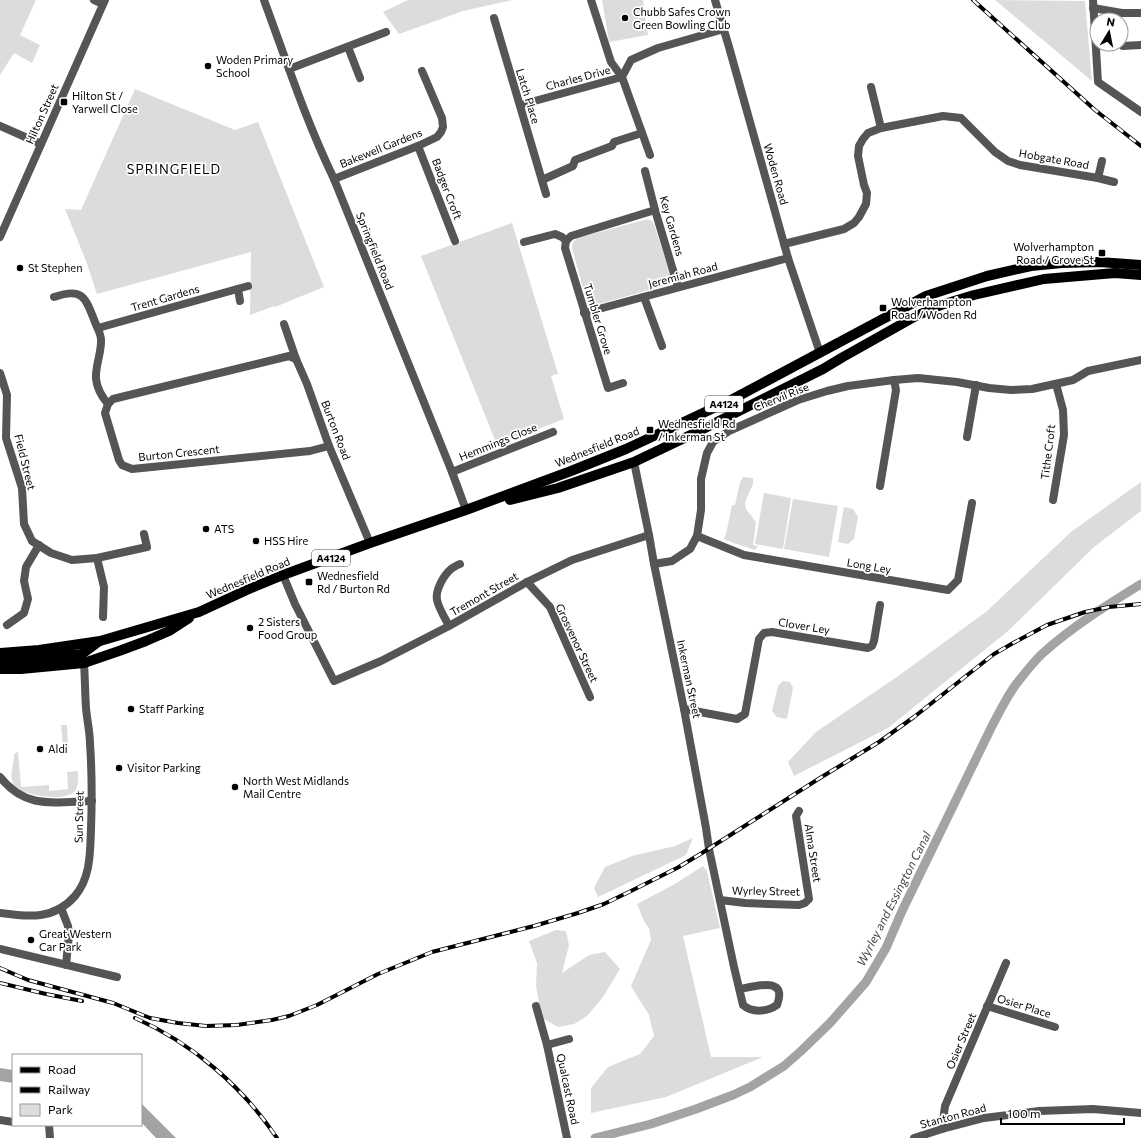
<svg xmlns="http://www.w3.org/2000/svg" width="1141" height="1138" viewBox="0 0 1141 1138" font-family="Commissioner,sans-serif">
<rect width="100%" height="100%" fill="#fff"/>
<g fill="#dcdcdc">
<polygon points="0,0 36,0 20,35 40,45 32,63 14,53 0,75"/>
<polygon points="408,0 512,0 463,11 399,34 383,12"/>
<polygon points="602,0 643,0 648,35 609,42"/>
<polygon points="995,0 1085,1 1092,81"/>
<polygon points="135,89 235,130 258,122 324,287 275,307 274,306 250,315 251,252 97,294 86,261 65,209 81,210"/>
<polygon points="648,219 652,221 654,224 672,280 670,284 592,306 589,305 587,303 572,248 573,242 577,238"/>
<polygon points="512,223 558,374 551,376 564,419 497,445 421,256"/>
<polygon points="743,477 753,478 753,484 745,502 746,509 756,522 753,545 758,546 755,550 731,542 724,539 726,534 732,505 735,505 740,482"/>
<polygon points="1141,482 1141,511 1094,547 1008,631 888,728 794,776 788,762 816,732 901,674 987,611 1071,532"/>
<polygon points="764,493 791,498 783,549 755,544"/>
<polygon points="793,499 838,506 829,557 784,549"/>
<polygon points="844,507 853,509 858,517 854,539 848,544 838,542"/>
<polygon points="783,681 790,682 793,688 787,719 777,717 772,711 778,686"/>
<polygon points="61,725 67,725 68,746 63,746"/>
<path d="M18,752L21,787L49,785V791L68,789L67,772L78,771C78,778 79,786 74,792C64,802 19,796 13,783C9,775 14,764 14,755L15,753Z"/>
<polygon points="693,838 686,855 598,897 594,888 605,867 632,856 675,846"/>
<polygon points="703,866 707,871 720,928 683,936 711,1057 763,1057 666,1097 591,1113 591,1088 608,1067 640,1054 654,1036 649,1015 631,986 651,940 649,928 644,921 637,904 675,884"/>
<polygon points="556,930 566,931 569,945 562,973 589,955 605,952 620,969 603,997 587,1016 574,1024 558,1027 542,1018 536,986 537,963 529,941"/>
</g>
<g fill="#a3a3a3">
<polygon points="0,1068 13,1070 13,1083 0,1081"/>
<polygon points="141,1103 176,1138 156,1138 141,1122"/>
</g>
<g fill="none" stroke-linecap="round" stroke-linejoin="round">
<path stroke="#a3a3a3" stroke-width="9" d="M595,1138L651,1124L696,1109L733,1095L750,1087L784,1066L801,1051L830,1023L866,982L886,948L902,911L991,728C999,713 1007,696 1017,683C1025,673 1034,661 1043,653C1073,626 1107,605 1141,584"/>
<g stroke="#555" stroke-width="8">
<polyline points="94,0 103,4"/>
<polyline points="591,0 611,62 622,77 650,155"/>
<polyline points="715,0 729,47 788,258 820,353"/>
<polyline points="1093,0 1098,82 1141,112"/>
<polyline points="1093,8 1122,13 1141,13"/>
<polyline points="494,18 546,194"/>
<polyline points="1123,46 1141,45"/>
<polyline points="348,47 360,78"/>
<polyline points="289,69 386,32"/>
<polyline points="871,87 881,128"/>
<polyline points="520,105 622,77 631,60 658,48 724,29"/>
<polyline points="0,126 41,144"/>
<polyline points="418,146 455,241"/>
<polyline points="645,171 655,210 678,287"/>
<polyline points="1098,178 1102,161"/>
<polyline points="334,179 418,146 437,137 441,132 443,127 442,118 422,71"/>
<polyline points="542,180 573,166 575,160 612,146 614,142 642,133"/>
<polyline points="0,237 105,0"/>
<polyline points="524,242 555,234 562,237 566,241"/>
<polyline points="784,244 844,229 854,223 859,217 866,204 867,193 864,185 858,156 859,146 863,139 868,133 881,128 943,116 961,118 995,152 1008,161 1020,165 1098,178 1114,182"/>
<polyline points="238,289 240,301"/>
<path d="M54,297C83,287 85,297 95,322C97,328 102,335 101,342C101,354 95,367 96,379C97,388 102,397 108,404"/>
<polyline points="644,297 662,346"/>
<polyline points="584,313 788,258"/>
<polyline points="284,324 296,359 307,384 329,446 370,543"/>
<polyline points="98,328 248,286"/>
<polyline points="296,359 289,356 113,399 108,404 105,413 119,460 122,465 132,469 310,451 329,446"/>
<polyline points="0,373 7,395 6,438 22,488 24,524 32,541 51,553 72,560 97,558 147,547 144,534"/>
<polyline points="623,383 608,388 565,248 566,241 571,236 655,210"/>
<polyline points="967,437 976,385"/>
<path d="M634,462L649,535L654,564L684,709L706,828L709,849L734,967L743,1005C752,1013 767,1012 777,1005C788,976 756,986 740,989"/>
<polyline points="452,472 553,432"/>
<polyline points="880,486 896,390 894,380"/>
<polyline points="1053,500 1064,435 1063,410 1056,384"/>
<polyline points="697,536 744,555 948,590 958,580 972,503"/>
<polyline points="97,558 104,587 103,617"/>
<polyline points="654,564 672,561 690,549 697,536 701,510 701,479 707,453 713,442 729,431 798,400 827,391 848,386 894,380 918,378 957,382 989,388 1011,390 1032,389 1073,380 1088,371 1141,360"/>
<polyline points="283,575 295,604 334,681 381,661 449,626 527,582 572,560 649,535"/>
<polyline points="527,582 550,607 590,697"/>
<polyline points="7,625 24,613 28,599 24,581 26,567 39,545"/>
<path d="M449,626C445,618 439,609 437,600C435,590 444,575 451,569C454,567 457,565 460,564"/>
<polyline points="684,709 737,719 745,714 759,639 764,633 772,632 868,648 872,646 874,641 880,605"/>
<path d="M0,777C26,810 55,802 92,801"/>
<polyline points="720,900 745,903 799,905 805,903 809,899 796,816 799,811"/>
<polyline points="61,908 68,926 69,935 66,965"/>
<path d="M0,913C29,917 54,920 75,896C91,877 90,852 91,829C92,801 92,772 90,744C90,732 87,720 86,708C85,693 85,678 84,663"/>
<polyline points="0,949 117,977"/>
<polyline points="536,1006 547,1045 567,1138"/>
<polyline points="987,1006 1055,1027"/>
<polyline points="547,1045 569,1039"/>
<polyline points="0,1120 13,1122"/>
<polyline points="49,1125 50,1138"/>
<polyline points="942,1129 945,1106 1006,963"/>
<polyline points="914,1138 942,1129 984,1118 1039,1111 1093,1109 1141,1113"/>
</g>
<path stroke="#555" stroke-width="8" d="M264,0C286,60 306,121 334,179L452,472L466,510"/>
<g stroke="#000" stroke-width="10">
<polyline points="510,500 558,488 634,462 699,431 823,369 843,357 916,316 941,305 974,295 1044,279 1115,273 1141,275"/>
<polyline points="0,653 39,650 100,641 199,612 249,589 283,575 370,543 466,510 571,471 626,449 733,399 926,296 987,276 1031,266 1062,263 1099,262 1141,265"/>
<polyline points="0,659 26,659 82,654 98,642"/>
<polyline points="0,669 21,669 84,663 119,651 146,641 169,631 189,618"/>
</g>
<defs>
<g id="rail">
<polyline points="973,0 1095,110 1141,146"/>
<polyline points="0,968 28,980 113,1003 150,1018 178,1023 206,1026 237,1025 272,1020 289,1016 317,1005 378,974 432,952 534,926 578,913 604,904 631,891 677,868 702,853 820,778 879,742 914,717 994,654 1015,642 1047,625 1085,612 1109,607 1141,604"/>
<polyline points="0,983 46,994 82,1001"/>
<path d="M135,1018C192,1043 242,1086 277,1138"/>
</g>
</defs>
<use href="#rail" stroke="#000" stroke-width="4"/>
<use href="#rail" stroke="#fff" stroke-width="2.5" stroke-dasharray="8" stroke-linecap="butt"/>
</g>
<g fill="#000" stroke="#fff" stroke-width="1.5">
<circle cx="625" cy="18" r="4"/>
<circle cx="208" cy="66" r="4"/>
<rect x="60" y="98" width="8" height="8" rx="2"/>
<rect x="1098" y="249" width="8" height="8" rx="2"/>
<circle cx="20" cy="268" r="4"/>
<rect x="879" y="304" width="8" height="8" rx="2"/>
<rect x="646" y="426" width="8" height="8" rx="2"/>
<circle cx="206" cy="529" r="4"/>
<circle cx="256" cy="541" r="4"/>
<rect x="305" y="578" width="8" height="8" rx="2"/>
<circle cx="250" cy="628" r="4"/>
<circle cx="131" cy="709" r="4"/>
<circle cx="40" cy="749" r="4"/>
<circle cx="119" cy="768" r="4"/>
<circle cx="235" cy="787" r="4"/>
<circle cx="31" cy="940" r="4"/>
</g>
<g text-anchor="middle" stroke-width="3.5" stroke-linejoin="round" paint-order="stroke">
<g fill="#fff" stroke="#4c4c4c" stroke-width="1">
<rect x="705" y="396" width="38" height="16" rx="3"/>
<rect x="312" y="550" width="38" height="16" rx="3"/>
</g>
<g font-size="10" font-weight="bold" fill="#000">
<text x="724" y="408">A4124</text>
<text x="331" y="562">A4124</text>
</g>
<g font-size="11" fill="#000" stroke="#fff" text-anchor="start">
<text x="633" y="16">Chubb Safes Crown<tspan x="633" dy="13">Green Bowling Club</tspan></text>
<text x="216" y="64">Woden Primary<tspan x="216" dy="13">School</tspan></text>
<text x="72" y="100">Hilton St /<tspan x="72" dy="13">Yarwell Close</tspan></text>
<text x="1094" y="251" text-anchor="end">Wolverhampton<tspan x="1094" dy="13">Road / Grove St</tspan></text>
<text x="28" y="272">St Stephen</text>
<text x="891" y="306">Wolverhampton<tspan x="891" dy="13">Road / Woden Rd</tspan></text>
<text x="658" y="428">Wednesfield Rd<tspan x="658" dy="13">/ Inkerman St</tspan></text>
<text x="214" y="533">ATS</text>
<text x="264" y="545">HSS Hire</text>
<text x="317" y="580">Wednesfield<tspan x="317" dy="13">Rd / Burton Rd</tspan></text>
<text x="258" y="626">2 Sisters<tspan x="258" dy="13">Food Group</tspan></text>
<text x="139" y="713">Staff Parking</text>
<text x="48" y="753">Aldi</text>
<text x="127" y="772">Visitor Parking</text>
<text x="243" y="785">North West Midlands<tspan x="243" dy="13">Mail Centre</tspan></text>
<text x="39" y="938">Great Western<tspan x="39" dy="13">Car Park</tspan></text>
</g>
<g font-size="11" fill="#000" stroke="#fff">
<text transform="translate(578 78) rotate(-15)" y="4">Charles Drive</text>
<text transform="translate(528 96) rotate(73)" y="4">Latch Place</text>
<text transform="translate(42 114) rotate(-66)" y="4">Hilton Street</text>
<text transform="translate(381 148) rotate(-22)" y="4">Bakewell Gardens</text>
<text transform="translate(1054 159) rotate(10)" y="4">Hobgate Road</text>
<text transform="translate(776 174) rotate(74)" y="4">Woden Road</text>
<text transform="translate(447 189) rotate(69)" y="4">Badger Croft</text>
<text transform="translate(672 226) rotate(74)" y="4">Key Gardens</text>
<text transform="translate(375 251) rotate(68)" y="4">Springfield Road</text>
<text transform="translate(683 275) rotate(-15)" y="4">Jeremiah Road</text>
<text transform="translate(165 298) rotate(-16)" y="4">Trent Gardens</text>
<text transform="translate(598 319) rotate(73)" y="4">Tumbler Grove</text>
<text transform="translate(781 397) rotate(-22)" y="4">Chervil Rise</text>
<text transform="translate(336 430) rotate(69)" y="4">Burton Road</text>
<text transform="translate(498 442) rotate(-22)" y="4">Hemmings Close</text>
<text transform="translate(597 447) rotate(-22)" y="4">Wednesfield Road</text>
<text transform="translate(1048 452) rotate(-83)" y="4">Tithe Croft</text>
<text transform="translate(179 453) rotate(-6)" y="4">Burton Crescent</text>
<text transform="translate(25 462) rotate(76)" y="4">Field Street</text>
<text transform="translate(869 566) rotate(10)" y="4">Long Ley</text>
<text transform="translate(248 578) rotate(-23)" y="4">Wednesfield Road</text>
<text transform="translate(484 594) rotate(-30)" y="4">Tremont Street</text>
<text transform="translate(804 626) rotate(9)" y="4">Clover Ley</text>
<text transform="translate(577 643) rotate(65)" y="4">Grosvenor Street</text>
<text transform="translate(689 679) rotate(78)" y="4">Inkerman Street</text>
<text transform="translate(79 817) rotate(-89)" y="4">Sun Street</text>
<text transform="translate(813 853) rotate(81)" y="4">Alma Street</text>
<text transform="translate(766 891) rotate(1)" y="4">Wyrley Street</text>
<text transform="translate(1024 1006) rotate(17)" y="4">Osier Place</text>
<text transform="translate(961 1041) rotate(-67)" y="4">Osier Street</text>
<text transform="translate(568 1089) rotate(78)" y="4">Qualcast Road</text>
<text transform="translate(953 1116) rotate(-15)" y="4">Stanton Road</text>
</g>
<g font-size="12" font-style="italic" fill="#444" stroke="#fff">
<text transform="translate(894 899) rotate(-63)" y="4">Wyrley and Essington Canal</text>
</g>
<g font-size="13" letter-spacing="1" fill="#000" stroke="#fff">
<text x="174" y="174">SPRINGFIELD</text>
</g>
</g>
<rect x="12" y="1054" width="130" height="72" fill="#ffffff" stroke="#999999"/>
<rect x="20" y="1067" width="20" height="6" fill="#000000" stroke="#999999"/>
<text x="48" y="1074" font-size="12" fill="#000000">Road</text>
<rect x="20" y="1087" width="20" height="6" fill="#000000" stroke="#999999"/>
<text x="48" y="1094" font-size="12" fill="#000000">Railway</text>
<rect x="20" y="1104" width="20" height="12" fill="#dcdcdc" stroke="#999999"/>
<text x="48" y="1114" font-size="12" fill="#000000">Park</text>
<g transform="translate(1109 32) rotate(10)"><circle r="19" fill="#ffffff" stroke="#999999"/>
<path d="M0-3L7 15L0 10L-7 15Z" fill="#000000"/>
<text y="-6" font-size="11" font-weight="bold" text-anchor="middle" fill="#000000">N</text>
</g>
<path d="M1001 1118v6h123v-6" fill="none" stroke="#000000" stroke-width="2"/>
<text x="1007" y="1118" font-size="12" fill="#000000" stroke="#ffffff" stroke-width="3" paint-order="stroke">100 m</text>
</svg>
